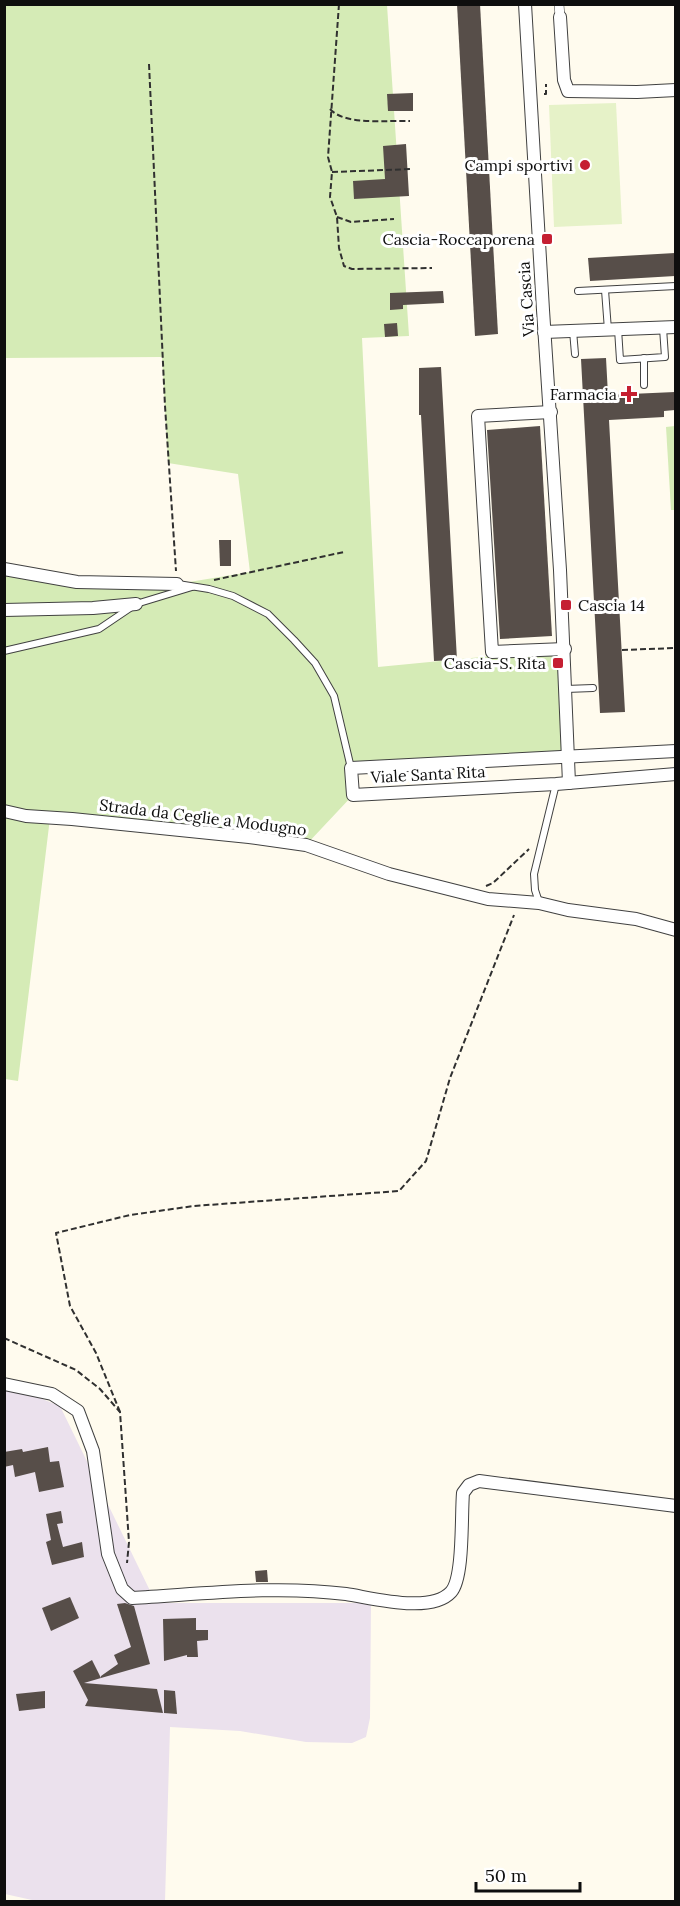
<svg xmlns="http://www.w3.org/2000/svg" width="680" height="1906" viewBox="0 0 680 1906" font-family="Lora,serif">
<rect width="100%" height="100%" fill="#fffbee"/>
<polygon fill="#ebe1ed" points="4,1384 60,1406 156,1603 371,1603 370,1718 366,1737 352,1743 306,1742 240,1731 170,1727 165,1901 41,1902 5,1894"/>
<g fill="#d5ebb6">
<polygon points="5,5 387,5 409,336 362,338 378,667 565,649 567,758 351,768 353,795 306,845 50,818 18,1081 5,1079 4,569 77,582 177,584 250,572 238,474 168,463 162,357 5,358"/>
<polygon points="675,426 675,510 671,510 666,427"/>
</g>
<polygon fill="#e6f2c8" points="616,103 622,224 554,227 549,105"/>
<g fill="#574e49">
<polygon points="457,4 480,4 498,334 475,336"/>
<polygon points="413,93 413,111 388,111 387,94"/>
<polygon points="406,144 409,196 354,199 353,181 385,179 383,146"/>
<polygon points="675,253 675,276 590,281 588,258"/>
<polygon points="443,291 444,303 403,305 403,309 390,310 390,293"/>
<polygon points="397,323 398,336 385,337 384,324"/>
<polygon points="606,358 608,395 675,392 675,410 664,411 664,417 609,420 625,712 600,713 581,359"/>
<polygon points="441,367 457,660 434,661 421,415 419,415 419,368"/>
<polygon points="540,426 552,636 500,639 487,430"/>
<polygon points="219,540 231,540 231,566 220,566"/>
<polygon points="48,1447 50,1462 59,1461 64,1487 39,1492 35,1472 15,1477 13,1465 4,1467 4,1452 22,1449 23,1452"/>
<polygon points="61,1511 63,1523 57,1524 63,1547 82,1542 84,1557 52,1565 46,1542 51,1540 46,1514"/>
<polygon points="267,1570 268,1582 256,1582 255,1571"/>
<polygon points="70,1597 79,1618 51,1631 42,1608"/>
<polygon points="125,1603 134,1606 150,1664 101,1678 101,1676 118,1664 114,1655 131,1647 117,1604"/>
<polygon points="196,1618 196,1630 208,1630 208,1640 197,1641 198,1657 187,1657 187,1655 164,1661 163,1619"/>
<polygon points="92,1660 101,1678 84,1683 157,1689 163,1713 85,1706 88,1700 73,1671"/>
<polygon points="164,1690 175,1691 177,1714 164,1713"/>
<polygon points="45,1691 45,1708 19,1711 16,1694"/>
</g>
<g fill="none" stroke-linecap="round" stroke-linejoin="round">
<defs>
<g id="service">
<polyline points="605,290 608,330"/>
<polyline points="578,291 676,286"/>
<polyline points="618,329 620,360 665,357 663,328"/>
<polyline points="573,331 575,354"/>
<polyline points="644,358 644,385"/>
<polyline points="178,584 209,589 233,596 268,614 294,640 315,663 334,696 351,768"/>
<polyline points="4,651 99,629 136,604 192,587"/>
<polyline points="566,689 593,688"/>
<polyline points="539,902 535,890 534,874 556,784"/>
</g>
<polyline id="pedestrian" points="559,4 560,17"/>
<g id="minor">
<polyline points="525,4 543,310 560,570 569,783"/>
<polyline points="560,17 564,80 568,91 637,92 676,90"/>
<polyline points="544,332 676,327"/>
<polyline points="551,412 478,416 492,652 565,649"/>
<polyline points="4,569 77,582 177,584"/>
<polyline points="4,610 93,608 136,604"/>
<polyline points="676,751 351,768 353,795 556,784 676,774"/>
<polyline points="4,811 26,816 72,819 249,837 306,845 389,874 488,899 539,903 568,910 636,919 676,930"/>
<path d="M4,1384L52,1394L78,1411L93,1451L108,1554L122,1589L132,1598C203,1594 275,1585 346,1594C373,1598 431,1614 451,1592C464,1578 461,1515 463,1493L469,1485L479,1481L676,1506"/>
</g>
</defs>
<use href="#service" stroke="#414141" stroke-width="8"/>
<use href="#pedestrian" stroke="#414141" stroke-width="10"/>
<use href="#minor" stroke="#414141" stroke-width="14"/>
<g stroke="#303030" stroke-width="2" stroke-dasharray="6 3" stroke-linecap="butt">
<polyline points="339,4 328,157 332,172 330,197 337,217 339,248 344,266 352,269 432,268"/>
<polyline points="149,64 165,406 176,571"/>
<polyline points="544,94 546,94 546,84"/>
<path d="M330,109C345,126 388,120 410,121"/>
<polyline points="332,172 412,169"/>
<polyline points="337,217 351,222 394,219"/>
<polyline points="214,580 344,552"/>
<polyline points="622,650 676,648"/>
<polyline points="486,886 493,883 529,849"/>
<polyline points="4,1338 76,1370 100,1389 120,1412 129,1542 127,1563"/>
<polyline points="120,1412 96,1353 70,1306 56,1233 130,1215 194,1206 399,1191 426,1161 450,1078 514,915"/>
</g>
<use href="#service" stroke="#fff" stroke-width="6"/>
<use href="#pedestrian" stroke="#fff" stroke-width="9"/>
<use href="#minor" stroke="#fff" stroke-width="12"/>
</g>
<g fill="#c51f32" stroke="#fff" stroke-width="2">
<circle cx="585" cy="165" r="6"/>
<rect x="541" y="233" width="12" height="12" rx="3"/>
<path d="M626 385h6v6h6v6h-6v6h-6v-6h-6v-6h6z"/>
<rect x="560" y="599" width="12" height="12" rx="3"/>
<rect x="552" y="657" width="12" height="12" rx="3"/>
</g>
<g text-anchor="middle" stroke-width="6" stroke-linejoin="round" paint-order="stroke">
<g font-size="16" fill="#0e0e0e" stroke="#fff" text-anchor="end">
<text x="573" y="171">Campi sportivi</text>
<text x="535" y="245">Cascia-Roccaporena</text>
<text x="617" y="400">Farmacia</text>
<text x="578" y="611" text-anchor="start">Cascia 14</text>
<text x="546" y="669">Cascia-S. Rita</text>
</g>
<g font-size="16" fill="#0e0e0e" stroke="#fff">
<text transform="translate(526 299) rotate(-94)" y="6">Via Cascia</text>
<text transform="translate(428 774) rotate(-3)" y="6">Viale Santa Rita</text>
<text transform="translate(203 817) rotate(7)" y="6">Strada da Ceglie a Modugno</text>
</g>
</g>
<rect width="680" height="1906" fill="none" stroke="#0e0e0e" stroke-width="12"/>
<path d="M476 1882v9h104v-9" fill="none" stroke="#0e0e0e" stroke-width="3"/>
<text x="485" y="1882" font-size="18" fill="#0e0e0e" stroke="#ffffff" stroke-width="4.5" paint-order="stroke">50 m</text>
</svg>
